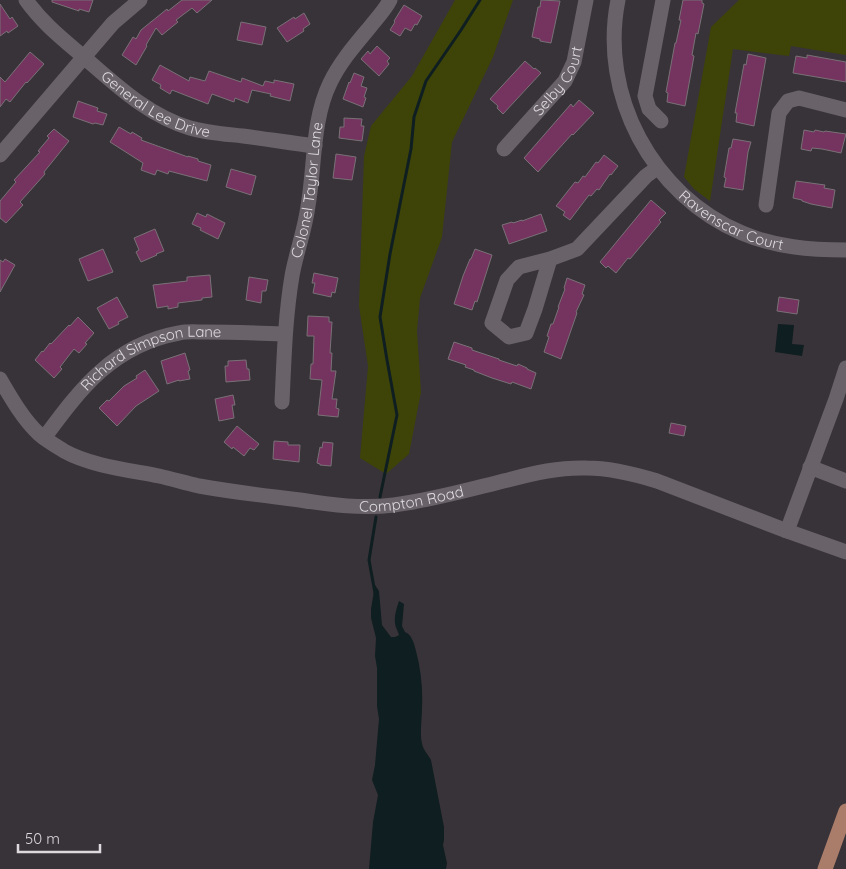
<svg xmlns="http://www.w3.org/2000/svg" width="846" height="869" viewBox="0 0 846 869" font-family="Quicksand,sans-serif">
<rect width="100%" height="100%" fill="#383339"/>
<g fill="#3e4408">
<polygon points="455,0 513,0 493,57 452,142 442,237 420,298 417,331 421,392 409,454 386,474 360,458 368,366 359,306 364,156 371,126 412,76"/>
<polygon points="739,0 845,0 846,1 846,55 791,46 789,56 733,49 710,201 694,189 684,177 711,27"/>
</g>
<g fill="#0f1e20">
<polygon points="778,324 794,325 792,344 804,345 802,356 775,352"/>
<path d="M375,585L379,591L382,625L391,637H395L399,635C398,631 395,627 395,623C394,616 397,607 399,601L404,604L402,626L405,632C412,635 414,643 416,651C421,670 423,689 422,708C422,720 419,736 423,747C424,750 429,756 431,760L444,827V840L443,845L447,863L446,869H369L373,822L378,795L372,780L375,765L379,719L377,706V668L375,656L376,638L371,618V609Z"/>
</g>
<g fill="none" stroke-linecap="round" stroke-linejoin="round">
<g stroke="#0f1e20" stroke-width="3">
<polyline points="380,497 397,415 387,360 380,317 390,254 411,149 414,117 426,81 461,30 480,0"/>
<polyline points="375,593 369,560 376,517"/>
</g>
</g>
<g fill="#74345f" stroke="#797176">
<polygon points="52,0 93,0 89,12 79,9 79,11 52,2"/>
<polygon points="182,0 212,0 197,13 192,8 176,20 178,22 162,35 156,28 146,45 147,46 136,65 122,55 133,37 136,39 141,30 167,9 168,11"/>
<polygon points="541,0 560,1 551,43 540,41 540,39 532,37 538,7 540,7"/>
<polygon points="683,0 702,0 702,3 704,4 698,34 696,33 692,55 694,56 685,106 667,102 668,93 666,92 675,43 676,43 681,20 679,20"/>
<polygon points="0,4 10,19 12,17 18,26 8,33 7,31 0,36"/>
<polygon points="404,5 422,16 417,25 415,24 411,31 405,28 400,36 390,30 395,22 394,21"/>
<polygon points="304,13 310,24 303,29 304,31 287,42 277,28 294,17 295,19"/>
<polygon points="241,22 266,27 262,45 237,40"/>
<polygon points="377,46 390,58 387,61 389,64 379,76 361,59 368,51 370,54"/>
<polygon points="30,52 44,64 27,83 26,82 10,102 6,99 0,107 0,77 5,82"/>
<polygon points="748,54 766,58 754,126 736,122 737,113 735,113 742,75 744,64 746,65"/>
<polygon points="807,55 846,62 846,82 793,73 796,56 807,58"/>
<polygon points="525,61 534,69 535,68 541,73 503,114 497,108 498,106 490,99"/>
<polygon points="160,65 189,81 190,77 205,81 209,71 241,82 242,78 263,86 265,81 274,83 274,80 294,84 290,101 270,96 271,94 252,90 248,103 235,98 234,102 212,94 208,104 172,90 170,94 160,88 161,85 152,80"/>
<polygon points="354,73 364,77 361,86 367,88 364,97 366,98 363,107 343,99 349,82 350,83"/>
<polygon points="579,100 594,113 573,135 572,134 538,172 524,158 571,104 573,107"/>
<polygon points="78,101 98,108 97,111 107,114 103,125 95,123 93,124 73,117"/>
<polygon points="344,118 362,119 361,126 364,126 362,141 339,138 340,127 344,127"/>
<polygon points="119,127 131,134 132,132 142,138 141,140 188,157 188,156 198,159 198,161 211,165 207,181 169,171 168,174 157,170 155,175 141,170 143,163 110,142"/>
<polygon points="54,129 69,141 44,172 45,174 20,202 23,205 6,223 0,218 0,201 16,182 14,180 40,152 38,151 49,138 47,136"/>
<polygon points="804,130 814,132 815,130 824,132 825,131 846,134 841,153 822,149 812,148 811,151 801,149"/>
<polygon points="733,139 751,142 748,152 743,190 724,187 726,178 724,177 729,148 731,148"/>
<polygon points="336,154 356,157 352,180 333,178"/>
<polygon points="604,155 618,166 611,175 610,174 599,190 597,189 591,196 589,195 570,220 563,215 565,212 556,206 575,182 578,183 583,176 585,177 596,162 598,163"/>
<polygon points="231,169 256,176 251,195 226,187"/>
<polygon points="796,181 825,185 824,188 835,190 832,208 811,204 802,201 802,200 793,198"/>
<polygon points="651,200 666,213 659,220 661,222 630,259 628,258 616,273 608,266 606,268 600,262"/>
<polygon points="197,213 206,217 207,214 225,223 218,239 200,230 201,228 192,224"/>
<polygon points="541,214 547,231 509,244 502,225 512,222 513,223 522,220 522,221"/>
<polygon points="155,229 164,251 156,254 157,255 141,262 136,252 139,250 134,238"/>
<polygon points="103,249 113,272 88,281 79,259"/>
<polygon points="475,249 492,255 477,302 475,301 472,310 454,304 463,276 470,259 471,259"/>
<polygon points="5,259 15,265 0,292 0,260 3,262"/>
<polygon points="314,273 338,278 335,293 332,292 331,297 313,293 315,283 312,283"/>
<polygon points="210,275 212,297 202,298 202,300 178,303 178,307 168,309 168,306 157,308 153,285 187,281 187,277"/>
<polygon points="249,277 268,280 266,291 262,291 261,303 246,300"/>
<polygon points="567,278 585,285 582,294 584,295 576,312 577,313 561,359 544,352 549,337 547,336 551,324 553,324 559,307 558,307 565,289 564,288"/>
<polygon points="117,297 128,317 118,322 119,324 109,329 97,308"/>
<polygon points="779,297 799,300 797,314 777,311"/>
<polygon points="308,316 329,317 329,322 332,322 330,353 332,353 331,371 336,371 332,399 337,399 336,408 339,409 338,417 318,415 322,380 310,379 311,364 313,364 314,336 307,336"/>
<polygon points="78,317 94,333 85,343 87,344 79,353 74,349 60,367 62,369 54,378 35,360 42,351 43,352 50,343 51,344 69,325 70,326"/>
<polygon points="454,342 472,348 472,350 499,359 499,360 517,366 518,364 527,368 527,369 536,373 531,389 512,382 511,384 492,378 474,371 474,370 465,367 466,365 448,359"/>
<polygon points="185,353 190,370 188,371 190,379 179,381 179,380 167,384 161,361"/>
<polygon points="246,360 247,369 249,369 250,380 226,382 225,366 228,366 228,361"/>
<polygon points="145,370 159,391 136,406 117,426 99,408 107,400 109,401 124,386 137,378 136,376"/>
<polygon points="233,395 235,405 232,405 234,418 219,421 215,399"/>
<polygon points="671,423 686,426 684,436 669,433"/>
<polygon points="237,426 259,444 254,450 250,448 244,456 233,447 232,449 224,442"/>
<polygon points="274,441 288,442 288,445 300,445 299,462 273,459"/>
<polygon points="323,442 333,443 331,466 320,465 320,464 317,463 320,447 322,448"/>
</g>
<g fill="none" stroke-linecap="round" stroke-linejoin="round">
<g stroke="#696369" stroke-width="15">
<path id="s1" d="M26,0C43,24 64,40 86,59C117,86 149,116 190,128C207,133 225,134 243,136C267,139 291,143 315,146"/>
<path id="s2" d="M618,0C599,95 652,195 742,233C775,247 810,250 846,250"/>
<polyline points="661,121 649,109 645,96 663,0"/>
<path id="s3" d="M504,149L565,81L574,62L586,0"/>
<polyline points="0,155 113,23 140,0"/>
<polyline points="766,205 779,113 788,101 799,98 846,110"/>
<polyline points="550,259 535,309 526,333 509,337 492,323 507,280 519,267 550,259 577,249 646,176 657,168"/>
<path id="s4" d="M0,379C11,398 23,419 39,434C46,440 56,446 64,451C91,466 129,470 159,476C172,479 186,483 199,486C233,492 266,496 300,500C331,505 363,509 394,505C433,500 471,489 508,480C534,473 560,467 587,468C610,468 634,474 657,481L787,531L846,552"/>
<path id="s5" d="M282,402C284,360 285,318 292,276C296,253 305,230 308,206C315,166 312,120 330,83C340,62 355,45 370,27C377,18 385,10 390,0"/>
<path id="s6" d="M44,438C81,388 113,345 179,333C187,331 197,332 205,332C232,332 259,333 285,334"/>
<polyline points="810,467 846,481"/>
<polyline points="787,531 836,399 846,368"/>
</g>
<polyline stroke="#aa7d6a" stroke-width="15" points="825,869 846,811"/>
</g>
<g text-anchor="middle" stroke-width="4" stroke-linejoin="round" paint-order="stroke">
<g font-size="15" fill="#ddd9dd" stroke="#383339">
<text dy="5" stroke="none"><textPath href="#s3" startOffset="88">Selby Court</textPath></text>
<text dy="5" stroke="none"><textPath href="#s1" startOffset="169">General Lee Drive</textPath></text>
<text dy="5" stroke="none"><textPath href="#s5" startOffset="214">Colonel Taylor Lane</textPath></text>
<text dy="5" stroke="none"><textPath href="#s2" startOffset="270">Ravenscar Court</textPath></text>
<text dy="5" stroke="none"><textPath href="#s6" startOffset="141">Richard Simpson Lane</textPath></text>
<text dy="5" stroke="none"><textPath href="#s4" startOffset="452">Compton Road</textPath></text>
</g>
</g>
<path d="M18 844v8h82v-8" fill="none" stroke="#ddd9dd" stroke-width="2.5"/>
<text x="25" y="844" font-size="15" fill="#ddd9dd" stroke="#383339" stroke-width="4" paint-order="stroke">50 m</text>
</svg>
